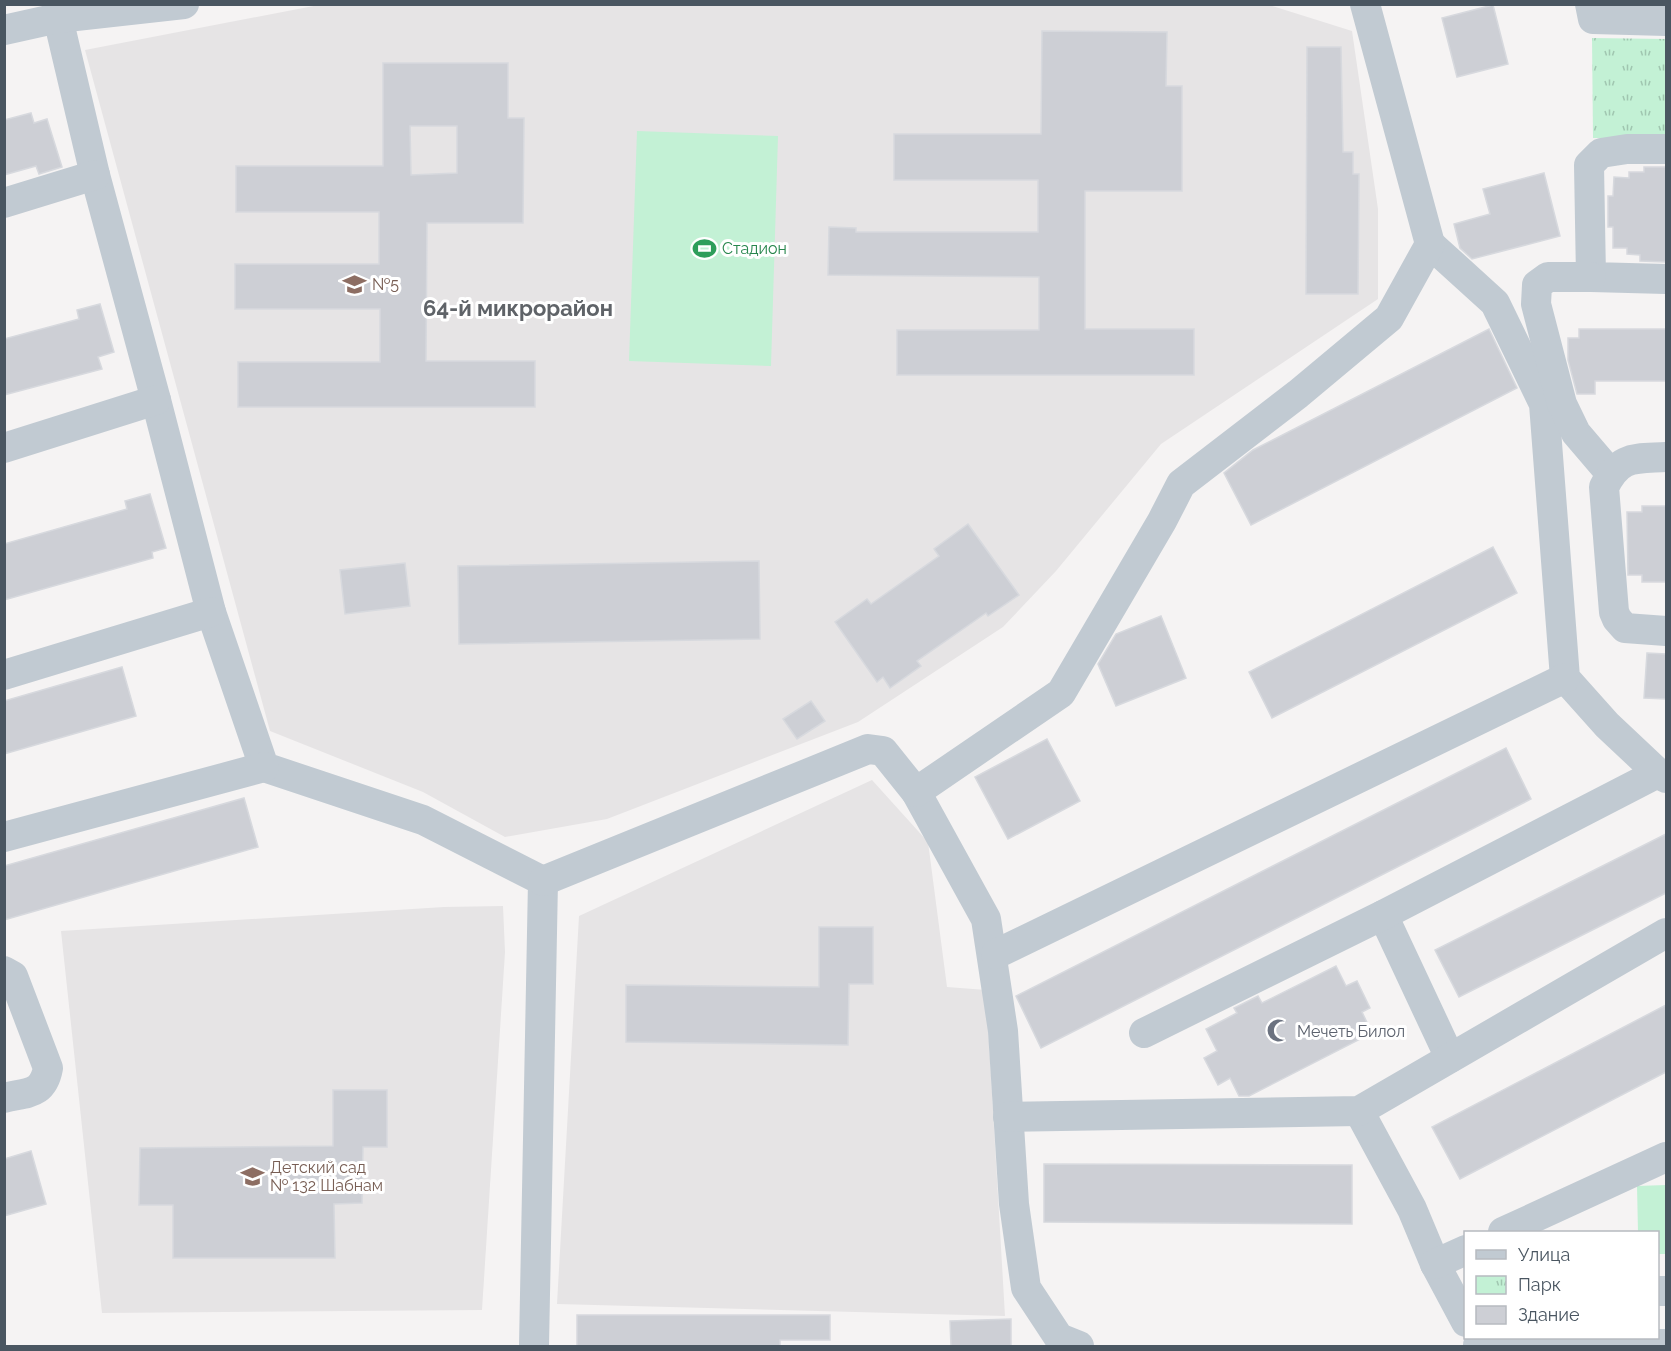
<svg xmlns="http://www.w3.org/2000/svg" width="1671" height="1351" viewBox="0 0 1671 1351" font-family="Raleway,sans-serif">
<defs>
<pattern id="park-tufts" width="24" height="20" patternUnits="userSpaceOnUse" patternTransform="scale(1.5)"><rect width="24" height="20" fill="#c3f1d5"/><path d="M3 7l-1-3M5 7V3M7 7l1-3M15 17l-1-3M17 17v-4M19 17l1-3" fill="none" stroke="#a0c6b0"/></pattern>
</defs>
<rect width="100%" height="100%" fill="#f5f3f3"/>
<g fill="#e6e4e5">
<polygon points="324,4 1269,5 1352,31 1378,209 1378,299 1161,444 1056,571 1003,627 858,722 607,819 505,837 423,792 270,731 85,50"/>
<polygon points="872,780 928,842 947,987 986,990 1005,1316 557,1304 579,916"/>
<polygon points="503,906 505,952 482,1310 102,1313 61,931 444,907"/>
</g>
<polygon fill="url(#park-tufts)" points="1592,38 1666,39 1666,138 1593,138"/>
<g fill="#c3f1d5">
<polygon points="637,131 778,136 771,366 629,361"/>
<polygon points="1666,1185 1666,1254 1658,1254 1658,1232 1638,1232 1637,1186"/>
</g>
<g fill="#cdcfd5" stroke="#d7d9de" stroke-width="1.5" fill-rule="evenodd">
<polygon points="1493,5 1508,64 1457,77 1442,18"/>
<polygon points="1042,31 1167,32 1166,86 1182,86 1182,191 1085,191 1085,329 1194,329 1194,375 897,375 897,330 1039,330 1039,277 828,275 829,227 856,228 856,232 1038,232 1038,180 894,180 894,134 1041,134"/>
<polygon points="1307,47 1341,47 1343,152 1353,152 1353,174 1359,174 1358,294 1306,294"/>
<path d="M383,63H508V118H524L523,223H427L426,361H535V407H238V362H380V309H235V264H379V212H236V166H383ZM410,126H457V173L411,175Z"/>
<polygon points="31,113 34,123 47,119 62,167 39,174 36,166 4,175 4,120"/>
<polygon points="1644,167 1666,167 1666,262 1640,261 1640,255 1627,254 1627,248 1613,248 1613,227 1608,227 1608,196 1613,196 1614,177 1629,178 1629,172 1644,172"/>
<polygon points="1544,173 1560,236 1472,259 1460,248 1454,224 1490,214 1483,189"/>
<polygon points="100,304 114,352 98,357 102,369 4,395 4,339 79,319 77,310"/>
<polygon points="1489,329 1517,388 1251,525 1224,473 1253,450"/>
<polygon points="1579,329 1666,329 1666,381 1595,381 1595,394 1577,394 1568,360 1568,338 1579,338"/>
<polygon points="150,494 166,548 152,552 153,558 4,600 4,544 127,509 125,501"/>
<polygon points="1642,506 1666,506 1666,582 1642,582 1642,575 1628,575 1627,512 1642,512"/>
<polygon points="968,524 1019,595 988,616 986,613 917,661 921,666 890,688 883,677 877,682 835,622 867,599 871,604 939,556 934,549"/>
<polygon points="1493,547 1517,593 1272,718 1249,672"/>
<polygon points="759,561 760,639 459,644 458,566"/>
<polygon points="405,563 410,606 345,614 340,570"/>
<polygon points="1161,616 1186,678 1116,706 1098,664 1116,634"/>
<polygon points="1647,653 1666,654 1666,699 1644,698"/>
<polygon points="122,667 136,716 4,754 4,701"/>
<polygon points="811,701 825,721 797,739 783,719"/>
<polygon points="1047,739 1080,801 1008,839 975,777"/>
<polygon points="1506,748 1531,799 1041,1048 1016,996"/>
<polygon points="244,798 258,847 4,920 4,866"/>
<polygon points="1666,834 1666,893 1459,997 1435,950"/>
<polygon points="819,927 873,927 873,984 849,984 848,1045 626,1042 626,985 819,987"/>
<polygon points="1336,966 1346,986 1357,981 1370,1008 1362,1012 1372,1033 1249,1096 1239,1096 1230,1078 1218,1085 1204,1058 1217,1051 1206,1029 1237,1013 1234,1008 1258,996 1262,1003"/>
<polygon points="1666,1005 1666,1072 1460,1179 1432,1127"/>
<polygon points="333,1090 387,1090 387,1147 363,1147 362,1203 334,1204 335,1258 173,1258 173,1205 139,1205 140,1148 333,1146"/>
<polygon points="31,1151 46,1204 4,1216 4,1159"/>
<polygon points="1044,1164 1352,1165 1352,1224 1044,1222"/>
<polygon points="577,1315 830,1315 830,1340 780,1340 780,1347 577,1347"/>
<polygon points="1011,1319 1011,1347 951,1347 950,1321"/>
</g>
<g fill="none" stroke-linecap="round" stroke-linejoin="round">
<g stroke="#c1cad2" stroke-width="30">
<polyline points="1590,4 1593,19 1666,21"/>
<polyline points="58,18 95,175 156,400 211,612 264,767 423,820 543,881 534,1346"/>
<polyline points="4,30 58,18 184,4"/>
<polyline points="1666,149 1627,149 1601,153 1589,165 1591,277 1666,279"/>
<polyline points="4,203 95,175"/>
<polyline points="1430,244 1495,303 1544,404 1565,678 1607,725 1658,773 1666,778"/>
<polyline points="1591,277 1548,277 1537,285 1536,304 1562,404 1576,433 1611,474"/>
<polyline points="4,448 156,400"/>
<path d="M1666,457C1634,459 1620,455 1604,487L1614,612L1617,619L1625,628L1666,631"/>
<polyline points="4,675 211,612"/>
<polyline points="916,792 986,919 1003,1031 1014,1204 1026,1288 1059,1338 1079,1346"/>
<polyline points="4,837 264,767"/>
<polyline points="543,881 868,749 883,751 916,792 1061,693 1162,521 1181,484 1298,394 1389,318 1430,244 1365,4"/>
<polyline points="1383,915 1450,1058"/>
<polyline points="996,954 1565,678"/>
<path d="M4,971L13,976L48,1068C43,1095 28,1092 4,1098"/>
<polyline points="1144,1033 1383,915 1658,773"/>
<polyline points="1359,1111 1412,1209 1435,1264 1466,1322"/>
<polyline points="1008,1117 1359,1111 1666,933"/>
<polyline points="1503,1232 1666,1157"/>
<polyline points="1435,1264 1466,1250"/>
<polyline points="1658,1291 1666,1291"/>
<polyline points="1478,1345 1666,1344"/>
</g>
</g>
<defs>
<symbol id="stadium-bare" viewBox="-9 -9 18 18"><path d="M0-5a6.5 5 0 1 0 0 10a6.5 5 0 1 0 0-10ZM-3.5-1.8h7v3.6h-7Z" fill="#2e9e5b" stroke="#fff" stroke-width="2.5" paint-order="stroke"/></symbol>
<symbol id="school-bare" viewBox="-9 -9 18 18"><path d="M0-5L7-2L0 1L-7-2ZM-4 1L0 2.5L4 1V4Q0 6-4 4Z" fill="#8d6e63" stroke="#fff" stroke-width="2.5" paint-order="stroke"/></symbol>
<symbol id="mosque-bare" viewBox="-9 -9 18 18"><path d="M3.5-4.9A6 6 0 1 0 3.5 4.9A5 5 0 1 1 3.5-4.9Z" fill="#6b7280" stroke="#fff" stroke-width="2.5" paint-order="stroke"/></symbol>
</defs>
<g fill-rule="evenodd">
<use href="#stadium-bare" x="688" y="232" width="33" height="33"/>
<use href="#school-bare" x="338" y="268" width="33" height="33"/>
<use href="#mosque-bare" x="1262" y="1014" width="33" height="33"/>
<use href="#school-bare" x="236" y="1160" width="33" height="33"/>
</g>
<g text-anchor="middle" stroke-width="6" stroke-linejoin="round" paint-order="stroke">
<g font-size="16" fill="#27864d" stroke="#fff" text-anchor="start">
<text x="722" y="254">Стадион</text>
</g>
<g font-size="16" fill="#785e54" stroke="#fff" text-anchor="start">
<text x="372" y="290">№5</text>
<text x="270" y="1173">Детский сад<tspan x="270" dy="18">№ 132 Шабнам</tspan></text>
</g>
<g font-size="16" fill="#5b616d" stroke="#fff" text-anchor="start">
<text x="1297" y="1037">Мечеть Билол</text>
</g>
<g font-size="22" font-weight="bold" fill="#5f6368" stroke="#fff">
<text x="518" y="316">64-й микрорайон</text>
</g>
</g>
<rect width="1671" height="1351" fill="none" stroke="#4a5661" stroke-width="12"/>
<rect x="1464" y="1231" width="195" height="108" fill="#ffffff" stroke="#b7bbc0" stroke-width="1.5"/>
<rect x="1476" y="1250" width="30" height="9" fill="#c1cad2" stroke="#b7bbc0" stroke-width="1.5"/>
<text x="1518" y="1261" font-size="18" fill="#4a5661">Улица</text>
<rect x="1476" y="1276" width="30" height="18" fill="url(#park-tufts)" stroke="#b7bbc0" stroke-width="1.5"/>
<text x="1518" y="1291" font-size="18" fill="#4a5661">Парк</text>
<rect x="1476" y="1306" width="30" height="18" fill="#cdcfd5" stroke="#b7bbc0" stroke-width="1.5"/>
<text x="1518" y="1321" font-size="18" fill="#4a5661">Здание</text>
</svg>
